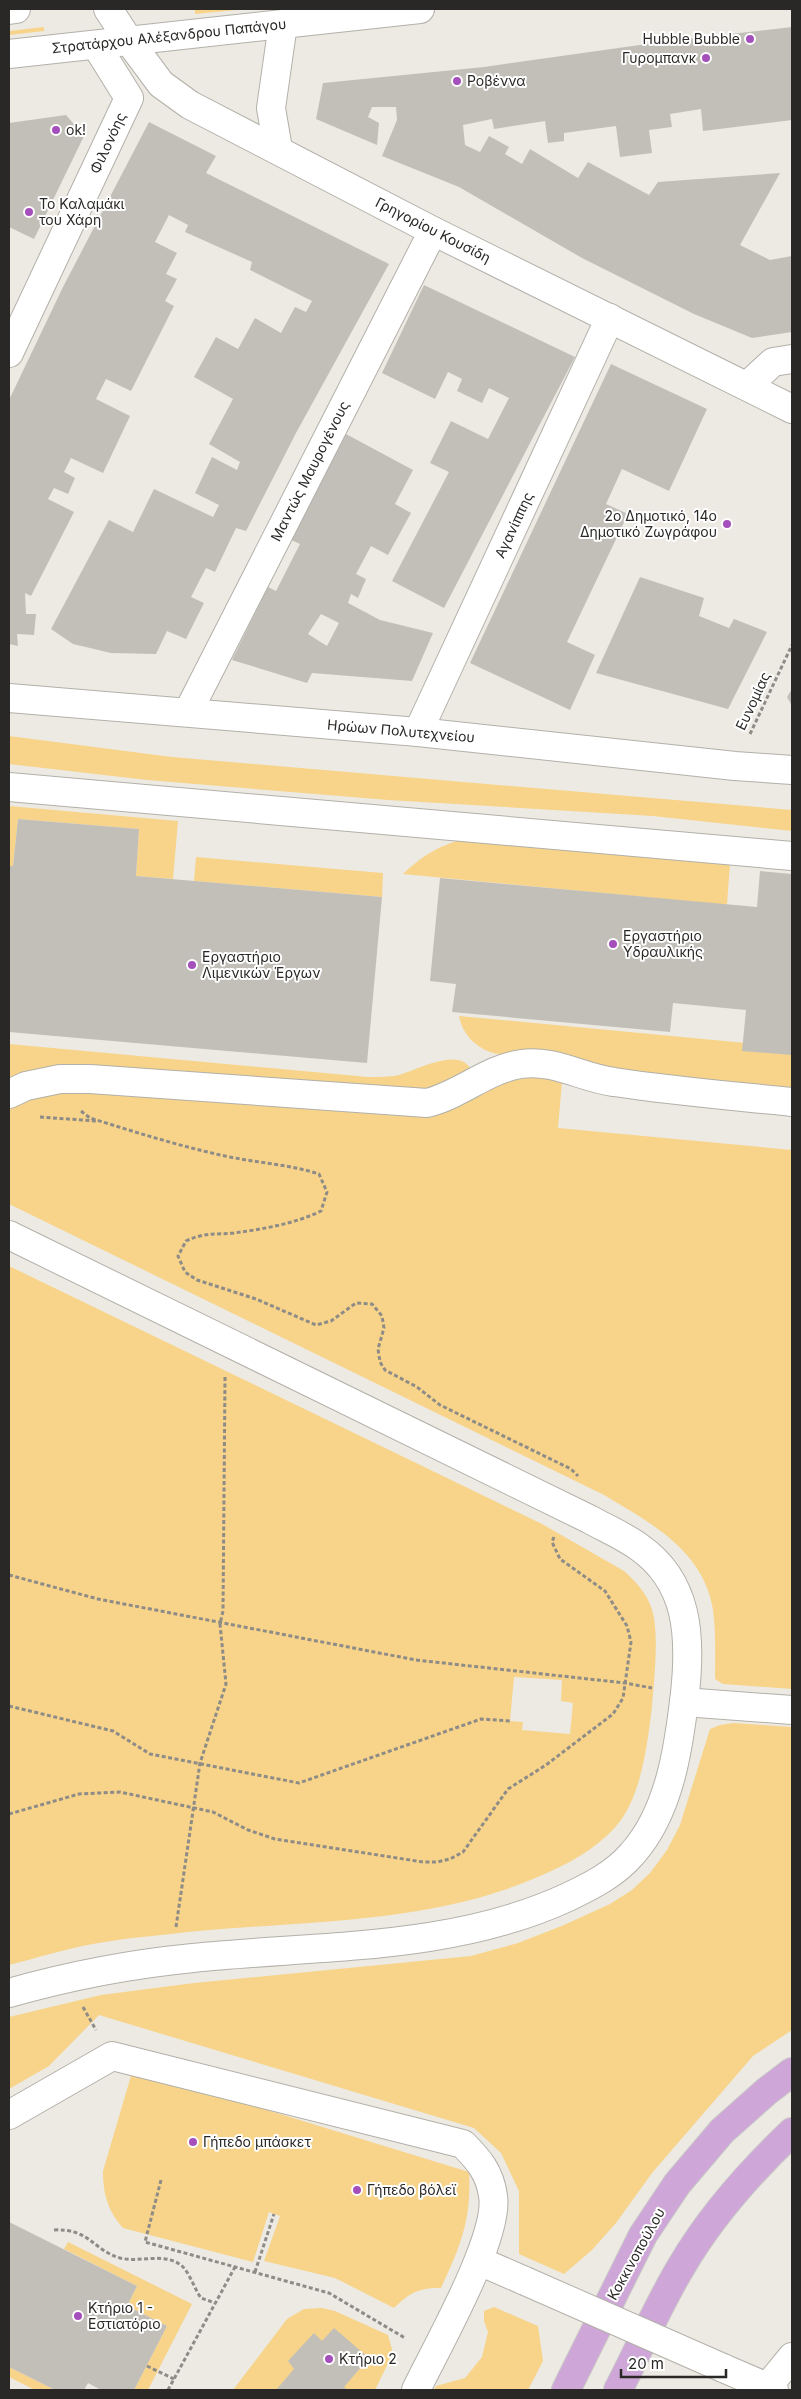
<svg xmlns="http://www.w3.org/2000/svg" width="801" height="2399" viewBox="0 0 801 2399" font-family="Inter,sans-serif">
<rect width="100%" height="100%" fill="#edeae3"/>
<g fill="#f7d489" fill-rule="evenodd">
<polygon points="205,9 247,9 195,14 195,10"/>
<polygon points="44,27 44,31 9,35 9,31"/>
<polygon points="9,736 172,757 792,810 792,831 653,816 388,800 147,780 9,764"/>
<polygon points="9,806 178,821 173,879 136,876 139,829 18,819 13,866 9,866"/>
<path d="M463,839L730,863L727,905L403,874C423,855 437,847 463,839Z"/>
<polygon points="196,857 383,873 382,897 194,881"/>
<path d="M787,1010H792V1088C733,1082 673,1079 615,1070C590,1065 570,1053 546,1050C527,1047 508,1059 490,1052C474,1046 462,1033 459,1016L777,1046Z"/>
<path d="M9,1044L368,1077C378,1077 390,1077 399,1075C417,1070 460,1046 471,1070L467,1075L423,1092L9,1082Z"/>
<path d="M532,1077L548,1078L562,1082L558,1128L792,1150V1689L723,1684L715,1679C715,1656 716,1633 713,1610C704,1551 651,1523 604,1495L9,1204V1108L31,1099L71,1091L400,1116H430L450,1110L495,1084Z"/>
<path d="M9,1266L542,1524L624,1571C635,1581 646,1592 651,1607C660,1629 654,1681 652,1706C648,1740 642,1791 621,1820C603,1844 576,1860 549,1872C436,1925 308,1920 187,1932C156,1936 124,1938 93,1944C65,1949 37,1958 9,1965ZM514,1677L562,1680L561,1701L573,1703L570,1734L522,1730L523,1722L510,1721Z"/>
<polygon points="733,1723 792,1727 792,2030 753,2056 652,2173 616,2223 592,2250 564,2274 519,2254 519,2191 501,2153 474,2128 99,2015 49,2066 9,2089 9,2017 101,1995 194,1983 471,1956 518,1943 564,1925 610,1904 632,1890 650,1873 667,1850 680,1825 710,1729 720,1725"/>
<path d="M133,2069L469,2172C472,2219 460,2247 441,2288C420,2287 409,2293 394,2308L335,2278L264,2261L280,2216L269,2212L253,2262L123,2228C108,2211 103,2194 103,2171Z"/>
<polygon points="68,2242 192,2304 148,2390 134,2390 167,2326 127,2306 137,2286 64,2249"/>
<polygon points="494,2307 538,2326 543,2361 528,2390 434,2390 436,2386 465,2378 482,2357 488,2332 484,2321 484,2311"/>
<polygon points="322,2308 335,2311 388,2335 393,2353 375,2390 233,2390 287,2319 304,2309"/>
<polygon points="9,2367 55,2390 35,2390 9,2377"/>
</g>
<g fill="#c2bfb9" fill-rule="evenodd">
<polygon points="792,27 792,120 703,131 701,109 670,114 672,127 649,130 652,153 620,157 616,126 564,133 564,141 548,143 545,121 494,129 492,119 463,125 465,145 480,152 489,136 509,147 505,154 522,164 530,149 578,178 588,162 649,195 658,182 780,173 740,245 770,260 792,256 792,332 752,338 694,314 582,258 459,187 382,156 397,120 396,107 372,107 368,117 379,123 377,145 316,119 323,83 484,67 661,42"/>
<polygon points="66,115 84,136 34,239 9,227 9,123"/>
<polygon points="149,122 216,156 206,173 389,264 296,433 246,531 236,528 215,572 206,568 191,597 204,603 186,639 167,631 156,654 111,653 73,644 51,629 109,520 133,532 154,489 213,517 219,505 195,493 212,457 237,470 240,462 209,444 233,399 194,377 216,337 238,349 255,318 281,333 295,307 306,312 312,301 250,270 252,262 185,232 188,225 169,215 155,242 177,253 166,274 177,279 165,301 174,306 131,391 106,379 96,399 130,416 103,473 71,458 64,472 75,478 68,494 54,488 48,499 74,512 31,596 25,593 26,614 36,614 34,635 17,634 18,646 9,644 9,400 63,287"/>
<polygon points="424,285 575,357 444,608 392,581 449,472 430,463 451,421 488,439 509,398 489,388 482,403 457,391 462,379 448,372 435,399 382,373"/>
<polygon points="611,364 707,409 669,491 622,469 606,504 628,514 567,642 595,655 570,710 470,663"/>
<path d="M346,434L413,470L395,504L411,513L388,555L371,546L356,574L366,579L358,598L351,594L348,603L380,620L433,633L412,681L312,673L307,683L232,660L268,587L276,591L300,544L289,539ZM321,614L339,623L327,646L308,634Z"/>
<polygon points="640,577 704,598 699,616 729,628 734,619 767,632 728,709 596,673"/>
<polygon points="792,689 792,706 787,697"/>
<polygon points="18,819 139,829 136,876 382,897 367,1063 9,1032 9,866 13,866"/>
<polygon points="760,871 792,874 792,1055 742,1051 746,1010 673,1003 670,1032 452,1012 456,984 430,981 440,878 757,907"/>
<polygon points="9,2222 137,2286 127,2306 167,2326 134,2390 101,2390 88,2383 84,2390 55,2390 9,2367"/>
<polygon points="334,2328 369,2358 344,2387 348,2390 276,2390 294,2369 288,2361 314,2333 322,2341"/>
</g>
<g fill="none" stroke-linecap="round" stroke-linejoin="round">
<defs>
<g id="minor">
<polyline points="108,9 129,41 161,84 190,105 433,231 792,409"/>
<polyline points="9,10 16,9"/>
<polyline points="9,54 420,9"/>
<polyline points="278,149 271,108 283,24"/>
<polyline points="9,353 129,98 96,45"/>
<polyline points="747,386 773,362 792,359"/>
<polyline points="9,698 418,732 735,766 792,770"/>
<polyline points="188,712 433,231"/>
<polyline points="418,732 610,318"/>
<polyline points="9,787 792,856"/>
<path d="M9,1094L26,1086L60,1079H90L427,1103C460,1095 487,1069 521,1064C554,1059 582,1078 614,1082C673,1091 733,1096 792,1102"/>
<path d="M9,1235L589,1519C605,1528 624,1536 639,1547C689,1582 691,1637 685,1693C679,1746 670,1812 632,1854C615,1874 591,1886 568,1897C452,1951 318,1945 193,1958C131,1964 69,1976 9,1993"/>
<polyline points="684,1702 792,1710"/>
<path d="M9,2115L112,2056L463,2144C479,2160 490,2173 493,2196C500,2237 435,2350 416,2390"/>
<polyline points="479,2261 525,2281"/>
<polyline points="723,2368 774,2390"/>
<polyline points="765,2390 792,2357"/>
</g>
<g id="major">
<polyline points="566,2390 643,2235 677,2184 722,2131 767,2091 792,2072"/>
<path d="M618,2390C639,2350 657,2307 681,2267C710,2217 750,2172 792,2132"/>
</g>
</defs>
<use href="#minor" stroke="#b2b0a9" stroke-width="30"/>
<use href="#major" stroke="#c8c7c7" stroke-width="30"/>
<g stroke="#8f8c88" stroke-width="3" stroke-dasharray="4 2.5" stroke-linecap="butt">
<polyline points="750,734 792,645"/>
<path d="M81,1111L90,1118C135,1132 179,1146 225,1156C257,1163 288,1164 319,1174L327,1192L321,1211C294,1224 263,1229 234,1233C214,1235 205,1232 186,1241L178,1256L185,1272L197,1280L256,1299L316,1325L331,1321L356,1303L372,1304L382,1316L384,1328L378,1349L380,1362L385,1370L417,1387L440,1405L571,1469L578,1476"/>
<polyline points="40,1117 96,1121"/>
<polyline points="9,1575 98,1599 416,1660 625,1683 652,1688"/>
<polyline points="9,1706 113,1731 150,1754 299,1783 481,1719 510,1721"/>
<polyline points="9,1814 79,1794 120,1792 213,1812 248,1830 275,1839 423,1862 437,1862 450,1859 463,1852 508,1789 546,1765 613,1714 623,1698 631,1642 627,1626 605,1591 560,1559 552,1542 554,1537"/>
<polyline points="176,1927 200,1763 226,1684 220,1624 223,1611 225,1377"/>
<polyline points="83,2007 96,2030"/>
<polyline points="161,2180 145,2242 329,2293 405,2338"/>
<path d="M54,2230C89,2228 93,2250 120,2258C140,2263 163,2252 181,2265C190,2273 194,2288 201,2298L215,2303"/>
<polyline points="255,2272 274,2214"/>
<polyline points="147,2366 174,2379"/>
<polyline points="168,2390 235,2267"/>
</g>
<use href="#minor" stroke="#fff" stroke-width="28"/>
<use href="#major" stroke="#cea7d8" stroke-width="28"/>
<defs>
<polyline id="minor-bridge" points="525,2281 723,2368"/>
</defs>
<use href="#minor-bridge" stroke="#b2b0a9" stroke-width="30" stroke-linecap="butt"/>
<use href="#minor-bridge" stroke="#fff" stroke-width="28"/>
</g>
<g fill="#a54fbc" stroke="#fff" stroke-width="2">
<circle cx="750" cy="39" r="5"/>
<circle cx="706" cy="58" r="5"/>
<circle cx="457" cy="81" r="5"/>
<circle cx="56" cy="130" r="5"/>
<circle cx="29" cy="212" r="5"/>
<circle cx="727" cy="524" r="5"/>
<circle cx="613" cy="944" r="5"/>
<circle cx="192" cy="965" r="5"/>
<circle cx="193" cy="2142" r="5"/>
<circle cx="357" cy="2190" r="5"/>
<circle cx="78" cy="2316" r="5"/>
<circle cx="329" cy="2359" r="5"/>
</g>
<g text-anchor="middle" stroke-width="4" stroke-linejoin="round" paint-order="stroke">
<g font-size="14" fill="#2a2826" stroke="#fff">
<text transform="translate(169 36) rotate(-6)" y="5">Στρατάρχου Αλέξανδρου Παπάγου</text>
<text transform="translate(108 143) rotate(-65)" y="5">Φιλονόης</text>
<text transform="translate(433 230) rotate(27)" y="5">Γρηγορίου Κουσίδη</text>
<text transform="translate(310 471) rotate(-63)" y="5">Μαντώς Μαυρογένους</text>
<text transform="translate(514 525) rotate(-65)" y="5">Αγανίππης</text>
<text transform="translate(753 701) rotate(-65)" y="5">Ευνομίας</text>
<text transform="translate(401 731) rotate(5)" y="5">Ηρώων Πολυτεχνείου</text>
<text transform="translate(636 2254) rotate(-61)" y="5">Κοκκινοπούλου</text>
</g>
<g font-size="14" fill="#2a2826" stroke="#fff" text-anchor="start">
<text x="740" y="44" text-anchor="end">Hubble Bubble</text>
<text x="696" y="63" text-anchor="end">Γυρομπανκ</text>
<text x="467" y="86">Ροβέννα</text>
<text x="66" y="135">ok!</text>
<text x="39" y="209">Το Καλαμάκι<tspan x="39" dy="16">του Χάρη</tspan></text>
<text x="717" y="521" text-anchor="end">2ο Δημοτικό, 14ο<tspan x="717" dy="16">Δημοτικό Ζωγράφου</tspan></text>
<text x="623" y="941">Εργαστήριο<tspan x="623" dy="16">Υδραυλικής</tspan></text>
<text x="202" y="962">Εργαστήριο<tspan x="202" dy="16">Λιμενικών Έργων</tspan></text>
<text x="203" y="2147">Γήπεδο μπάσκετ</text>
<text x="367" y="2195">Γήπεδο βόλεϊ</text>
<text x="88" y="2313">Κτήριο 1 -<tspan x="88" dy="16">Εστιατόριο</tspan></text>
<text x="339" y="2364">Κτήριο 2</text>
</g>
</g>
<rect width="801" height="2399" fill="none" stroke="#2a2826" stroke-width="20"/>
<path d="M621 2369v8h105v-8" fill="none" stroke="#2a2826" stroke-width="2.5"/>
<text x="628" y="2369" font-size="15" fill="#2a2826" stroke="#ffffff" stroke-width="4" paint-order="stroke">20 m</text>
</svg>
